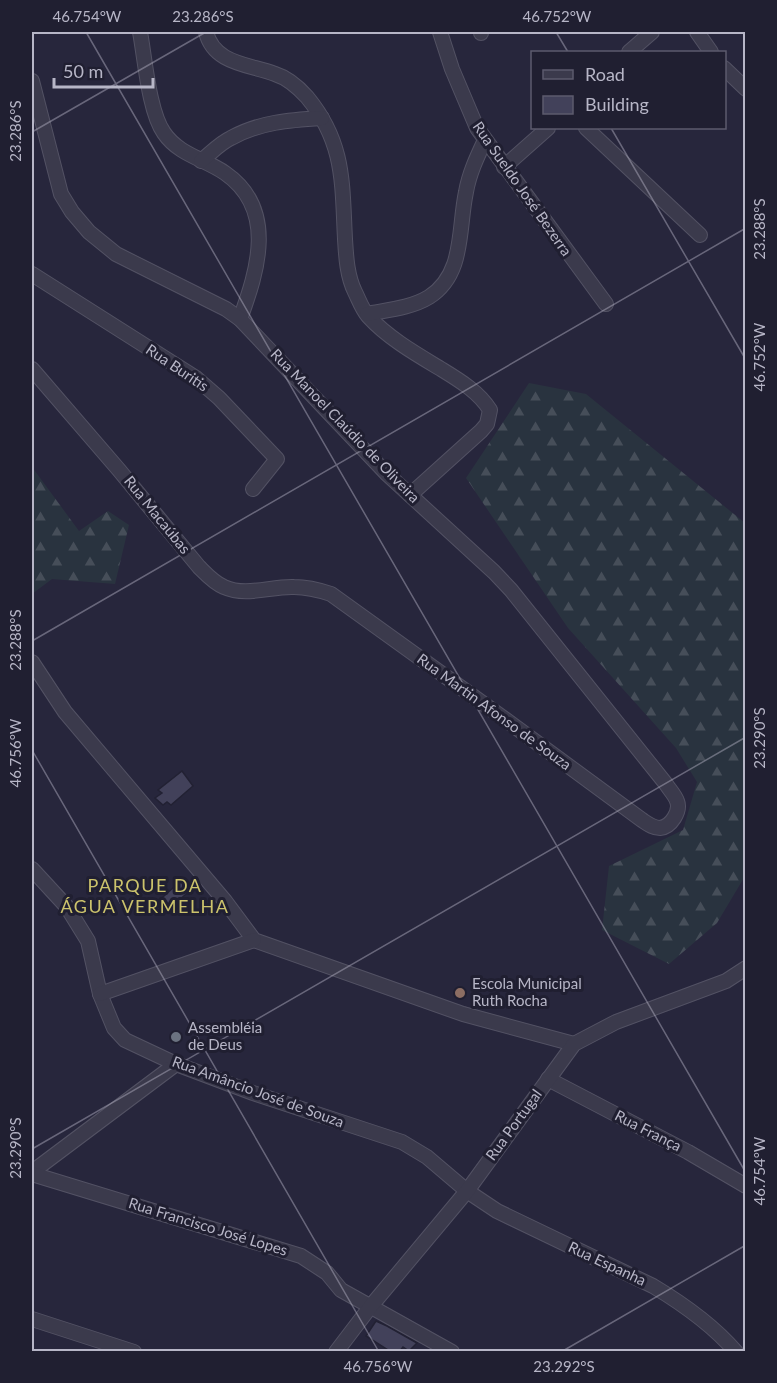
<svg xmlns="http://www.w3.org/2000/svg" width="777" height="1383" viewBox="0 0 777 1383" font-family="Lato,sans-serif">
<defs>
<pattern id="forest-firs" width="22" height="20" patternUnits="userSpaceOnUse" patternTransform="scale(1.5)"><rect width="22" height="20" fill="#29333f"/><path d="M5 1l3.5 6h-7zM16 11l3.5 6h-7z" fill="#464e59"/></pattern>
</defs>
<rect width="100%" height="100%" fill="#27263c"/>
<g fill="url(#forest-firs)">
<polygon points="529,383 586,394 745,523 746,673 743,676 746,694 745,876 717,923 669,964 602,930 609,866 683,830 697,782 676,748 568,628 466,478"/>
<polygon points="32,467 79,531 108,511 129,525 115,584 52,579 32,594"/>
</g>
<g fill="#42415a" stroke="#222133" stroke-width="1.5">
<polygon points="182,771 193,786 171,805 167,802 163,805 155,798 162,793 158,790"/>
<polygon points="184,878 193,888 162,915 154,905"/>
<polygon points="376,1321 387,1326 417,1343 409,1351 403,1347 399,1352 391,1352 366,1336"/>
</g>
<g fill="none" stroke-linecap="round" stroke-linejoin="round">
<defs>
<g id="minor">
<path d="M140,32C145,59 149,112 164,133C179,155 205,159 225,173C277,209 258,270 240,319"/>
<path d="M206,32C214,64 248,64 275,74C288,78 298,87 307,97C345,143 342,183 345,239C346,256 347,276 355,292C359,300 362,309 368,316C388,338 416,354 441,369C459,380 479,392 490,410L487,424L481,431L410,495"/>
<polyline points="440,32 452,69 477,128 606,304"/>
<polyline points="697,32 711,52"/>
<polyline points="481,33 481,32"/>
<polyline points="629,52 652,32"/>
<polyline points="724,68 746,89"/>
<path d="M32,81L61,194L72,212L89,232L116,254L226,309L240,319L386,473L494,572L511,590L666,784C669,789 675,795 677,801C681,811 671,827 660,828C653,828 648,824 642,820L506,720L331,594C319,590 307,587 294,587C271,586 246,597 224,587C214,583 206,574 199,567L119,470L32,369"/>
<polyline points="586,128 700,235"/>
<path d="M201,161C211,153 220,143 231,138C260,122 290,120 322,118"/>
<polyline points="504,167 548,128"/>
<polyline points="32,274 196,378 219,398 277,459 253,489"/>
<path d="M367,314C387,310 411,308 429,297C465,274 458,229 466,192C469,174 477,157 485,140"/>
<polyline points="32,662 65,712 225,901 254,940 463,1014 574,1044"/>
<path d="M32,869L67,907L88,941L100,994L114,1028L125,1040L176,1064L253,1093L402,1142L427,1157L467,1191L497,1211L653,1286C683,1304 713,1325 736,1352"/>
<polyline points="100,994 254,940"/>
<polyline points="548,1079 688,1152 746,1186"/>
<polyline points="32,1172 176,1064"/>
<polyline points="32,1174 301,1256 327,1273 341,1290 452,1352"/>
<polyline points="32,1319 134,1352"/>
<polyline points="336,1352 371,1306 467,1191 574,1044 616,1022 726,981 746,968"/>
</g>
</defs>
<use href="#minor" stroke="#535264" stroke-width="16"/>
<use href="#minor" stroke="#3b3a4c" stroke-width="14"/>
</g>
<path fill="none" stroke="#b7b6c7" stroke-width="1.5" stroke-opacity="0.45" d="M86,32L746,1173M556,32L568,52M611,128L746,360M32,132L206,32M32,641L746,228M32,750L379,1352M32,1149L746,737M561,1352L746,1245"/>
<circle fill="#8d6e63" stroke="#201f31" stroke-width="2" cx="460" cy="993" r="6"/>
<circle fill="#6b7280" stroke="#201f31" stroke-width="2" cx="176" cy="1037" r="6"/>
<g text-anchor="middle" stroke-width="6" stroke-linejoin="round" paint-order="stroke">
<g font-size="15" fill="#b7b6c7" stroke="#201f31">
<text transform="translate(522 189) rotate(55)" y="5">Rua Sueldo José Bezerra</text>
<text transform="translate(177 368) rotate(34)" y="5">Rua Buritis</text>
<text transform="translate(345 426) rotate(46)" y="5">Rua Manoel Claúdio de Oliveira</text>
<text transform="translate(157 515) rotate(51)" y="5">Rua Macaúbas</text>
<text transform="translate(494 712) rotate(36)" y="5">Rua Martin Afonso de Souza</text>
<text transform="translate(258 1092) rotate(20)" y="5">Rua Amâncio José de Souza</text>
<text transform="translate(514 1125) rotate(-54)" y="5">Rua Portugal</text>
<text transform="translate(648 1131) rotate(27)" y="5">Rua França</text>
<text transform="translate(208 1227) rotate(17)" y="5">Rua Francisco José Lopes</text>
<text transform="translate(607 1264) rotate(25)" y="5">Rua Espanha</text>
</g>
<g font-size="15" fill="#b7b6c7" stroke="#201f31" text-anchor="start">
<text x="472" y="989">Escola Municipal<tspan x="472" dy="17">Ruth Rocha</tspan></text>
<text x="188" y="1033">Assembléia<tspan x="188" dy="17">de Deus</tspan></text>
</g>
<g font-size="18" letter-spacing="1.5" fill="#ccc36c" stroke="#201f31">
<text x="145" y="892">PARQUE DA<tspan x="145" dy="21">ÁGUA VERMELHA</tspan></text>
</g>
</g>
<rect width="777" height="1383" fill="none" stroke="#201f31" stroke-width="66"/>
<rect x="531" y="51" width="195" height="78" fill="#201f31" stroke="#5c5b6d" stroke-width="1.5"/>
<rect x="543" y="70" width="30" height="9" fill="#3b3a4c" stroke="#5c5b6d" stroke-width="1.5"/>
<text x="585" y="81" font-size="18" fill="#b7b6c7">Road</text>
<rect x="543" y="96" width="30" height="18" fill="#42415a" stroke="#5c5b6d" stroke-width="1.5"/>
<text x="585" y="111" font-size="18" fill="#b7b6c7">Building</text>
<path d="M54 78v9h99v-9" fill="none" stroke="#b7b6c7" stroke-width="3"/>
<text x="63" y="78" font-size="18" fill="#b7b6c7" stroke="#201f31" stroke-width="4.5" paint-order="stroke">50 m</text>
<rect x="33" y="33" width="711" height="1317" fill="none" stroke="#b7b6c7" stroke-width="2"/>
<g font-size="15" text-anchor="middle" fill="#b7b6c7">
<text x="87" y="22">46.754°W</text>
<text x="203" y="22">23.286°S</text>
<text x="557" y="22">46.752°W</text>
<text transform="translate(16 131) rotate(-90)" y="5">23.286°S</text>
<text transform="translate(760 229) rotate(-90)" y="5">23.288°S</text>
<text transform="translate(760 357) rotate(-90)" y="5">46.752°W</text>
<text transform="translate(16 640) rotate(-90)" y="5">23.288°S</text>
<text transform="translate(760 738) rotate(-90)" y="5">23.290°S</text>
<text transform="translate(16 753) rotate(-90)" y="5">46.756°W</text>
<text transform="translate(16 1148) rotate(-90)" y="5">23.290°S</text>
<text transform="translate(760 1171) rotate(-90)" y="5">46.754°W</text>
<text x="378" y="1372">46.756°W</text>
<text x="564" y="1372">23.292°S</text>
</g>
</svg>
